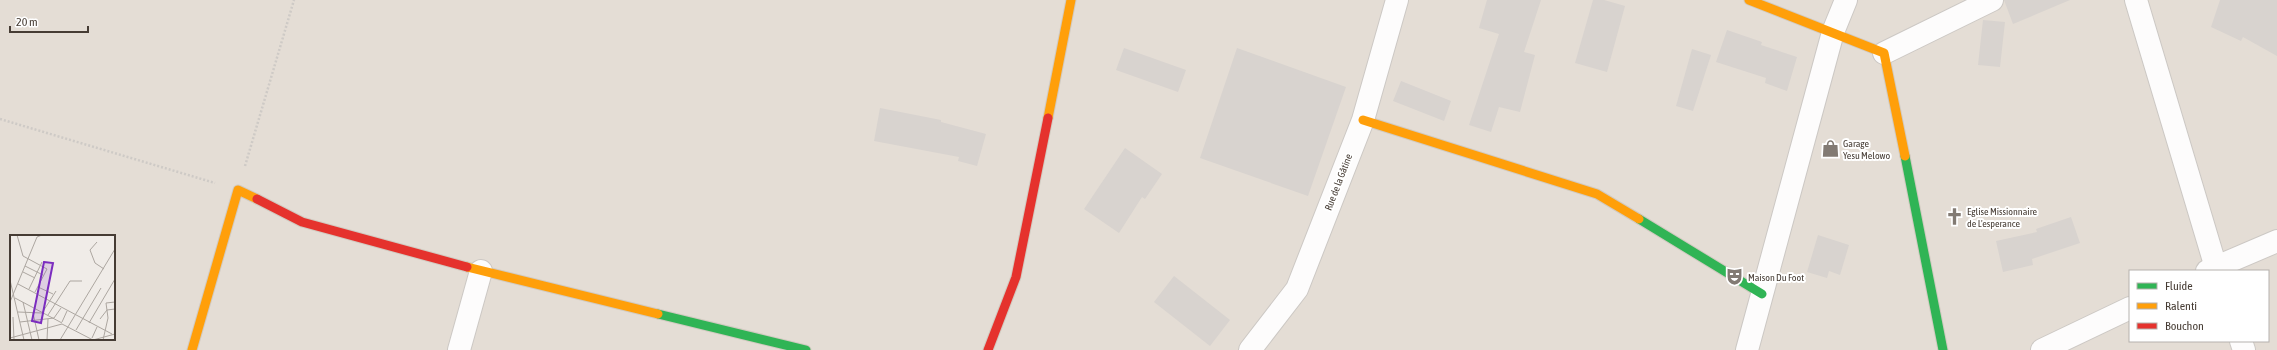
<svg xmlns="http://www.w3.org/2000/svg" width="2277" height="350" viewBox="0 0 2277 350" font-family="'Asap Condensed',sans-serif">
<rect width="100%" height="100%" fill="#f0ece8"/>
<path fill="#e4ddd5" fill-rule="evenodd" d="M0,0H2277V350H0ZM11,236H114V339H11ZM2130,271H2268V341H2130Z"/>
<g fill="#d8d3cf">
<polygon points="1487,0 1541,0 1524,52 1535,55 1520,112 1499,107 1491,132 1469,125 1499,34 1479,28"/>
<polygon points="1593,0 1604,0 1625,6 1607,72 1575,63"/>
<polygon points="2004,0 2070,0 2013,24"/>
<polygon points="2220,0 2277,0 2277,56 2243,37 2241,41 2211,27"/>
<polygon points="1983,20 2005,22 2000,67 1978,65"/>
<polygon points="1727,30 1762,42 1761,45 1797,57 1787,91 1765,83 1766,78 1716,62"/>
<polygon points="1124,48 1186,70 1178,92 1116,70"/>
<polygon points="1237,48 1346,87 1308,196 1200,158"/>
<polygon points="1692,49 1711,55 1693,111 1676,106"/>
<polygon points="1401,81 1451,101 1444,121 1393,101"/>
<polygon points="880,108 941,120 941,122 986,134 977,166 958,161 959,157 874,141"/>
<polygon points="1125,148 1162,174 1145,199 1142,197 1119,233 1084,209"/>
<polygon points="2071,217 2080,243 2032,259 2033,265 2003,272 1996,241 2037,232 2036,229"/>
<polygon points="1818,235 1849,245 1840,275 1829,271 1827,278 1807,272"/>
<polygon points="1174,276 1230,320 1210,346 1154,302"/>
</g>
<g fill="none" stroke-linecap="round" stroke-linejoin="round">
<defs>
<g id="street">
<polyline points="2136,0 2217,271"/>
<polyline points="1884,53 1992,0"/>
<polyline points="2207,271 2277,241"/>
<polyline points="2241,341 2244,350"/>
<polyline points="459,350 481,271"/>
<polyline points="1250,350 1297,289 1363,120 1397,0"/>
<polyline points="1747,350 1833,32 1846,0"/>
<polyline points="2042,350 2130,308"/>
</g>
<g id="fast">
<polyline points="1905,156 1943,350"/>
<polyline points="1639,219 1762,294"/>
<polyline points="658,314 806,350"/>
</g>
<g id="slow">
<polyline points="1749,0 1884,53 1905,156"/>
<polyline points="1048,118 1071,0"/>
<polyline points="1363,120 1597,194 1639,219"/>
<polyline points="467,267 658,314"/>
<polyline points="192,350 238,190 257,199"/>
</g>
<g id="jam">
<polyline points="257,199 302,222 467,267"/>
<polyline points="988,350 1016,277 1048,118"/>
</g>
</defs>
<use href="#street" stroke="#ccc8c4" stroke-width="24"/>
<use href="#fast" stroke="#d1cac0" stroke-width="11"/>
<use href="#slow" stroke="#d1cac0" stroke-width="11"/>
<use href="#jam" stroke="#d1cac0" stroke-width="11"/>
<g stroke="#cecac6" stroke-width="2.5" stroke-dasharray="2 2" stroke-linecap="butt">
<polyline points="0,119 215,183"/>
<polyline points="245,166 294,0"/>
</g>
<use href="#street" stroke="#fdfcfc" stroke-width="22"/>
<use href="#fast" stroke="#30b455" stroke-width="9"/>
<use href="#slow" stroke="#ff9f0a" stroke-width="9"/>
<use href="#jam" stroke="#e5322d" stroke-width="9"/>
</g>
<defs>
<symbol id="shop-bare" viewBox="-9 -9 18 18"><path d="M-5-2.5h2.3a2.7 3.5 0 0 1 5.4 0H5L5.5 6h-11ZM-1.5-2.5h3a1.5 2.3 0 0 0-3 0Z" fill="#827a73" stroke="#fff" stroke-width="2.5" paint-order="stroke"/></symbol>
<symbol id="church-bare" viewBox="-9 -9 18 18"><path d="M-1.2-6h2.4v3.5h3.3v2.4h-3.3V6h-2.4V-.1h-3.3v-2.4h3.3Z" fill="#827a73" stroke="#fff" stroke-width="2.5" paint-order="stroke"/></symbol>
<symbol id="theatre-bare" viewBox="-9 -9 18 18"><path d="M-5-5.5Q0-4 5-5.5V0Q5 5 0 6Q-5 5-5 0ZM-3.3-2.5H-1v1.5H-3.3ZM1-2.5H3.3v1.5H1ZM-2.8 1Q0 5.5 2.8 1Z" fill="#827a73" stroke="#fff" stroke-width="2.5" paint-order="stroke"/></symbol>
</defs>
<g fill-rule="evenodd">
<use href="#shop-bare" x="1818" y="136" width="25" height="25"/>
<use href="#church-bare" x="1942" y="204" width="25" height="25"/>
<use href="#theatre-bare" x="1722" y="264" width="25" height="25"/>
</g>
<g text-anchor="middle" stroke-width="4" stroke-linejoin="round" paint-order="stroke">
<g font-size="10" fill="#463c34" stroke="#fff" text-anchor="start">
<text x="1843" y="147">Garage<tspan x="1843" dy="12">Yesu Melowo</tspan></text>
<text x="1967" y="215">Eglise Missionnaire<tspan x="1967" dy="12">de L'esperance</tspan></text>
<text x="1748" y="281">Maison Du Foot</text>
</g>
<g font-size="10" fill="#463c34" stroke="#fff">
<text transform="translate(1338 182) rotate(-69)" y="4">Rue de la Gâtine</text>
</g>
</g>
<g transform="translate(10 235)">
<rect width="105" height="105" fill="#f0ece8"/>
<path fill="none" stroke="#aca6a0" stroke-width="1" d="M7,0L13,21L37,34L25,57M87,7L80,15L85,28L94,34M15,31L33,40M13,37L25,43M0,45L14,105M8,49L102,99M28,52L43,59M19,54L32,27M5,63L52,88M0,67L27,2L32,0M13,67L22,105M8,77L32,78L46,56M23,78L29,105M38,80L60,46H72M3,82L4,105M90,84L97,75L105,74M10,87L44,83L51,73M52,87L57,76M79,88L105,44M52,89L83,105M66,95L91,53M0,103L52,89M82,103L87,92M37,105L38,84M50,105L105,14M83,105L105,99M93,105L98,83L96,68L105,67"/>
<path fill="#7b2cbf" fill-opacity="0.15" stroke="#7b2cbf" stroke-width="2" d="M34,27L43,28L31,88L22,86Z"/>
<rect width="105" height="105" fill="none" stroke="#463c34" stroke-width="2"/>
</g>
<rect x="2129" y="270" width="140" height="72" fill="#ffffff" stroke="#b5b1ae"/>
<rect x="2137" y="283" width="20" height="6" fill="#30b455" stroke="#b5b1ae"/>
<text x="2165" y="290" font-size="12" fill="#463c34">Fluide</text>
<rect x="2137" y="303" width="20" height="6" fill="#ff9f0a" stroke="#b5b1ae"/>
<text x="2165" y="310" font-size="12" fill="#463c34">Ralenti</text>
<rect x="2137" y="323" width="20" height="6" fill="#e5322d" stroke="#b5b1ae"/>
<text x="2165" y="330" font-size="12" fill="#463c34">Bouchon</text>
<path d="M10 26v6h78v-6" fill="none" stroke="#463c34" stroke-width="2"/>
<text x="16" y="26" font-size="12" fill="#463c34" stroke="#ffffff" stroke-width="3" paint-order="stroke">20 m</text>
</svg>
